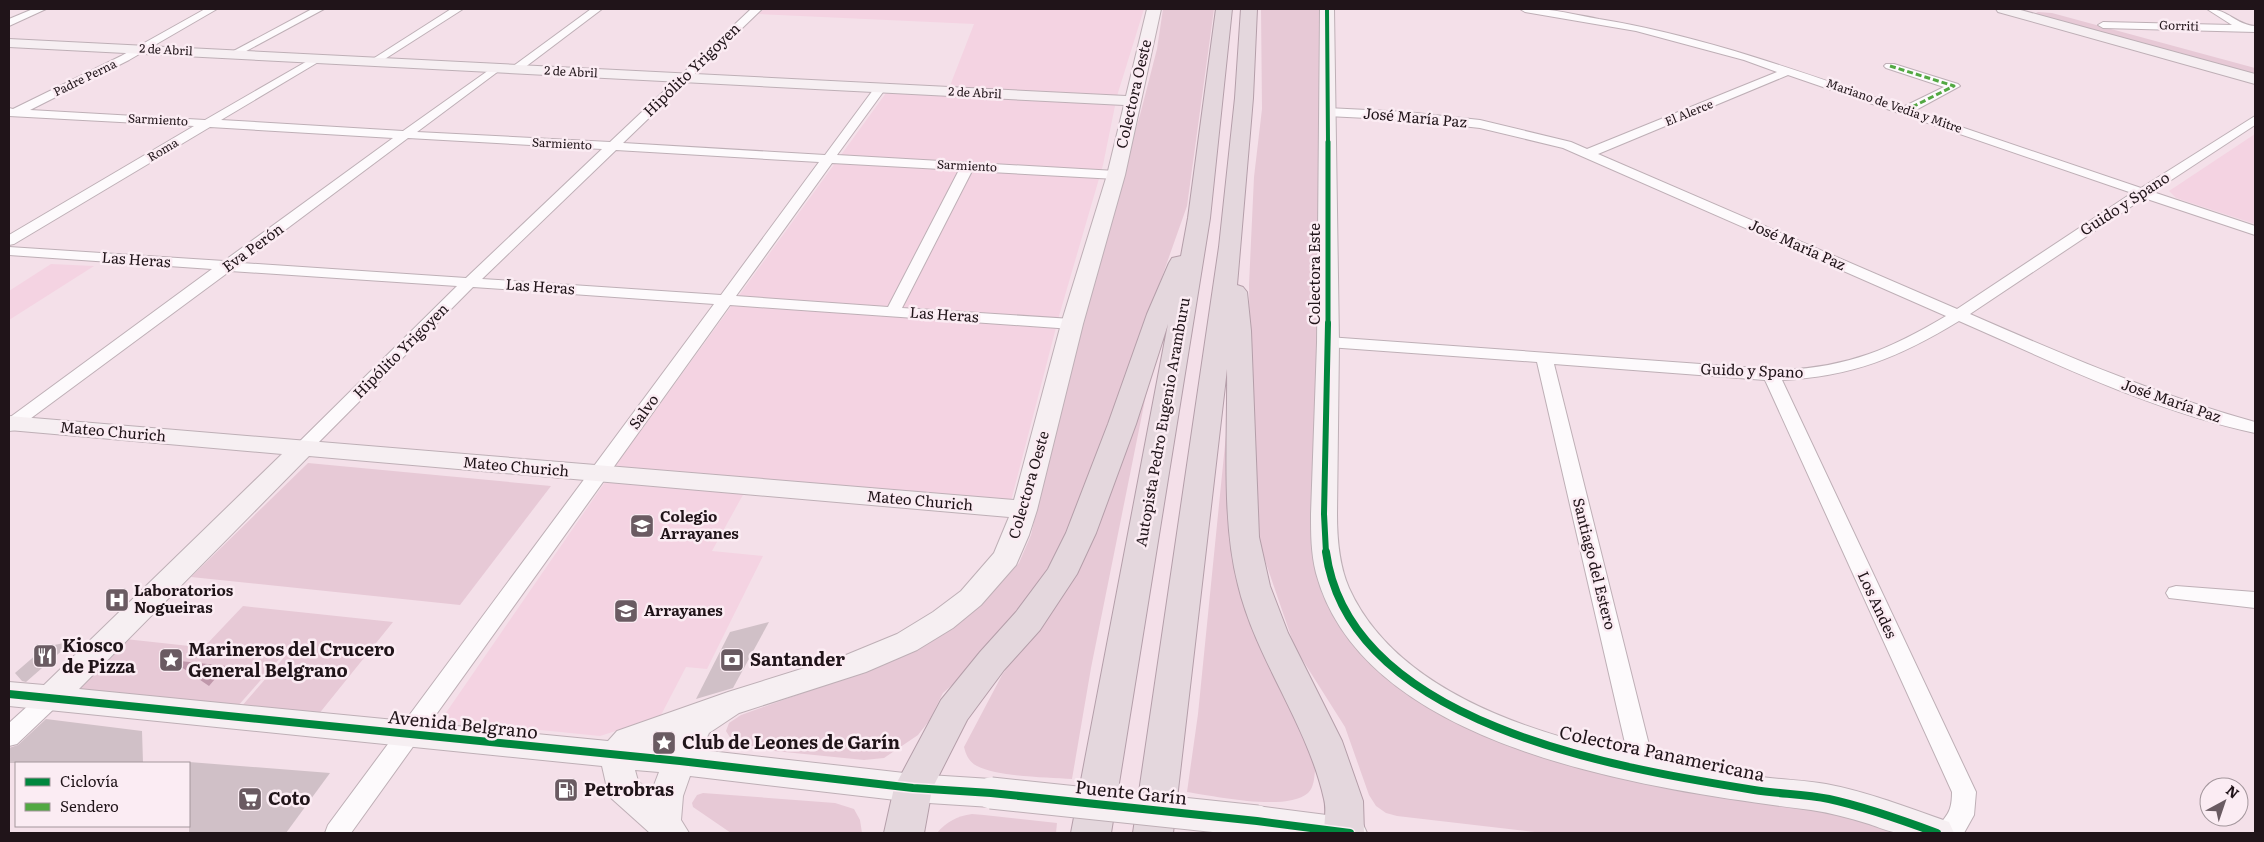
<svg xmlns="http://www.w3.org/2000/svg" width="2264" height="842" viewBox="0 0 2264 842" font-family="Literata,serif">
<rect width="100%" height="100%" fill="#f4e0e9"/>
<g fill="#f4d3e2">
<polygon points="764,9 1144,9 1117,96 1103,165 1059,316 1011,501 613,469 886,93 946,96 974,24 758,14"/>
<polygon points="2255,134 2255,224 2176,198 2169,191"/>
<polygon points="51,264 94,266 9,320 9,291"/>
<polygon points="605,482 744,493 712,551 763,556 707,669 686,667 660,717 600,736 441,720"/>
</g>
<g fill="#e7c9d6">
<polygon points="1163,9 1214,9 1187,206 1063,557 993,649 943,693 929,721 918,735 884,758 864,760 745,748 731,739 726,731 729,723 741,715 848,677 987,598 1019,563 1031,535 1055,428 1103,236 1140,115 1157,49"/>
<polygon points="1261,9 1319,9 1318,285 1315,403 1316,568 1322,594 1341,628 1370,658 1426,703 1818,805 1869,821 1891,833 1543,833 1397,816 1386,813 1376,806 1369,795 1345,727 1295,648 1258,540 1250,381 1249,285 1254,177 1262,109"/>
<polygon points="2038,12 2052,13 2255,68 2255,76 2034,14"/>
<path d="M1153,360L1091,668L1072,779C1047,777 998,777 977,766C969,762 966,755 964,747L1002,675L1062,590Z"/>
<path d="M1229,405L1233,469L1315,771C1314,779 1314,787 1308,793C1287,812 1214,796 1187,792L1198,714Z"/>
<polygon points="308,463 551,486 460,605 191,577"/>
<polygon points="243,606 393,622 318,715 241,707 287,654 206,645"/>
<polygon points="116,638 282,656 237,707 65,688"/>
<polygon points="703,793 835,803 854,809 860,820 862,833 731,833 693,807 692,803 697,795"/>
<path d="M972,814L984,815L1057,823L1056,833H937C946,822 957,816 972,814Z"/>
</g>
<polygon fill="#c098ab" points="171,660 226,666 209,686"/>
<g fill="#d0c0c7">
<polygon points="769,622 733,688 696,699 730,632"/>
<polygon points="73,641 26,682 22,681 15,673 45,647"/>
<polygon points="46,719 142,731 143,763 9,763 9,748 18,745"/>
<polygon points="189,762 330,773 286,833 189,833"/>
</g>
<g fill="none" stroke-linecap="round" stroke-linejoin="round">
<defs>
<g id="street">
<polygon points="33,9 46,9 9,26 9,19"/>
<path d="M205,9H217L129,60L30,110L205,120L316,56L321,59L320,61L221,120L403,131L496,65L502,68L500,70L417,132L610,142L751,9H762L623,143L825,155L876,86L880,85L886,88L837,155L1116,171L1123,175L1116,179L972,171L902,308L1072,319L1078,321L1080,324L1078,327L1072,329L730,305L351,833H325L328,825L714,304L473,287L308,453L302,455L296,453L293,449L296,445L457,286L230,271L15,430L9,431V418L212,269L9,255V247L224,261L393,138L210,127L14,244L9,245V235L194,126L9,116V108L13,109L121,56ZM408,138L602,149L466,278L241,263ZM616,150L819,162L721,295L482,279ZM832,163L959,170L888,307L736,296Z"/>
<polygon points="312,9 324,9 237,56 233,57 228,54"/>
<polygon points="451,9 463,9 377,64 373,65 368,62"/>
<polygon points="591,9 602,9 520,71 512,71 510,69 512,67"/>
<path d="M1520,9C1546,7 1573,14 1599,19C1704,36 1803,73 1903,107L1944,87L1886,68L1884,66L1886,64H1894L1958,84L1960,86L1914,111L2141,188L2255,116V125L2153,192L2255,226V235L2144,198L1970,314C2064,355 2157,395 2255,422V433C2153,411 2055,363 1959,321C1900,357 1851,377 1782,380L1976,792L1974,815L1964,833H1936C1944,814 1952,817 1952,792L1765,380L1554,364L1655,769L1651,776L1643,779L1635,776L1631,769L1537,362L1328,347L1322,345L1320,342L1322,339L1328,337L1783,370C1849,367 1890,349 1946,316L1563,148L1480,128L1407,120L1327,116L1321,112L1327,108L1407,112L1480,120L1571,142L1587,149L1777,72L1744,60L1636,31L1525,12ZM1788,75L2132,193L1957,309L1598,154Z"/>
<path d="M2207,9C2227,8 2236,25 2255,26V32L2103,28L2098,25L2103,22L2232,25Z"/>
<polygon points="2176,586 2255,592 2255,608 2169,598 2166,593 2169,588"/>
<polygon points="50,690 58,693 61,699 58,705 17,744 9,746 9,723 42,693"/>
</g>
<g id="secondary">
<path d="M1147,9H1161L1125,175L1083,324L1037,510L1029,535L1016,565L981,605L953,628L917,650L866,672L739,713L709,733L701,750L913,774L991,779L1003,783L1007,793L1003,803L991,807L913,802L690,776L683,796L681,820L689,833H650L611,798L607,788L602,766L9,706V682L44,685L282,454L9,430V416L1014,500L1061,324L1107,175L1124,105L9,47V39L1126,96ZM309,456L1009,517L994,553L961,591L933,612L897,634L846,655L728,692L617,731L608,741L79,689ZM676,736L671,747L651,745ZM635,770L659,772L651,793L638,781Z"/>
<path d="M1320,9H1334L1339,343L1337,514C1337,539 1339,565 1349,588C1410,723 1624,757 1755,776C1779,780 1803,780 1826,784C1868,792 1909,808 1949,822L1954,833C1936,833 1917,835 1899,833C1889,832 1878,827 1869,824C1850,818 1831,813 1811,810C1657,790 1364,752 1316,573C1311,553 1311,534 1311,514L1317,343Z"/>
<polygon points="1996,9 2017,9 2255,74 2255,84 1998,12"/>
<polygon points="1257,806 1350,818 1362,822 1367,833 1250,833 1245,831 1240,821 1245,811"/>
</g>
<g id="highway">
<polygon points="1216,9 1232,9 1210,218 1111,833 1071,833 1168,324 1136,424 1096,533 1077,574 1040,630 1004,670 967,720 932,789 924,833 884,833 894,788 941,700 980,652 1016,612 1048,569 1066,533 1108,424 1147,314 1169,263 1172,258 1181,256 1188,218"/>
<path d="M1241,9H1257L1253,98L1237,285L1243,287L1247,292L1251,331L1259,537L1270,586L1288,633L1342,741L1363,801L1364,833H1324C1324,822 1327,810 1324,799C1307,723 1256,660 1238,585C1221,519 1228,438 1227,369L1173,833H1133L1219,247L1235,98Z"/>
</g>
</defs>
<use href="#street" stroke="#beafb6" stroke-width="2"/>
<use href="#secondary" stroke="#beafb6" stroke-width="2"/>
<use href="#highway" stroke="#b49ea9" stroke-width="2"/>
<use href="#street" fill="#fdfafc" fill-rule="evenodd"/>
<use href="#secondary" fill="#f6eff2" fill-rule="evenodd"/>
<use href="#highway" fill="#e4d7dd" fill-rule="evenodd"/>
<defs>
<polyline id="secondary-bridge" points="991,793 1257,821"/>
</defs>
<use href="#secondary-bridge" stroke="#beafb6" stroke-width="33" stroke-linecap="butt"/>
<use href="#secondary-bridge" stroke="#f6eff2" stroke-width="31"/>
<polyline stroke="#52a842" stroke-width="3" stroke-dasharray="6 3" stroke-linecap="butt" points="1890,66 1954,86 1906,110"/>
<defs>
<polyline id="cycleway-far3" points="1327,9 1328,144"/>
<polyline id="cycleway-far2" points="1328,142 1328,325"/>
<polyline id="cycleway-far1" points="1326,553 1324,514 1328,323"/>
<g id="cycleway">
<path d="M1326,552C1349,724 1616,768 1754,790C1779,794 1804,794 1829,799C1866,807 1902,820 1937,833"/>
<polyline points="9,694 680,761 913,788 991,793 1257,821 1350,833"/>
</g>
</defs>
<use href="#cycleway-far3" stroke="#fbecf3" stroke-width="5.5"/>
<use href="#cycleway-far2" stroke="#fbecf3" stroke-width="8"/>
<use href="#cycleway-far1" stroke="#fbecf3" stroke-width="9"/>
<use href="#cycleway" stroke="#fbecf3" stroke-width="11"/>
<use href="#cycleway-far3" stroke="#00873e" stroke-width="4"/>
<use href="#cycleway-far2" stroke="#00873e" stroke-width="5"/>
<use href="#cycleway-far1" stroke="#00873e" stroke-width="6"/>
<use href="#cycleway" stroke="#00873e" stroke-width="8"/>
</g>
<defs>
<symbol id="school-square" viewBox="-11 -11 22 22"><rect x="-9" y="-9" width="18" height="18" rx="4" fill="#6a5b62" stroke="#fbecf3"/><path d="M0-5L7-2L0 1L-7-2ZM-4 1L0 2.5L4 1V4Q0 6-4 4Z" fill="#fff"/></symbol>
<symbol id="hospital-square" viewBox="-11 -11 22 22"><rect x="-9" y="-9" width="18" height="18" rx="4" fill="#6a5b62" stroke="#fbecf3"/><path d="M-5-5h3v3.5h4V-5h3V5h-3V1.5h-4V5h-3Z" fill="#fff"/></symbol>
<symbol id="restaurant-square" viewBox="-11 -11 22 22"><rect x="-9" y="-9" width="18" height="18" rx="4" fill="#6a5b62" stroke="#fbecf3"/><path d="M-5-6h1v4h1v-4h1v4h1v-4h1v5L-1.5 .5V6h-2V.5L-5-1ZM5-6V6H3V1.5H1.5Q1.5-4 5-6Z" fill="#fff"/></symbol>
<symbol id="sight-square" viewBox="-11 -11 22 22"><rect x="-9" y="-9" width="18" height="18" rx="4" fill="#6a5b62" stroke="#fbecf3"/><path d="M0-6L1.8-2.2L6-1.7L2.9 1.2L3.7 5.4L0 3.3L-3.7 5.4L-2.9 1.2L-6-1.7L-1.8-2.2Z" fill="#fff"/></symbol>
<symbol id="bank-square" viewBox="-11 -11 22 22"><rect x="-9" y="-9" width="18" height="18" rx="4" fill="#6a5b62" stroke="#fbecf3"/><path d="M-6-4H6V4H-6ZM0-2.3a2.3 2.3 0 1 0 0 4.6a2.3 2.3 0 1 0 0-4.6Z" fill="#fff"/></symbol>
<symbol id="fuel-square" viewBox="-11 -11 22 22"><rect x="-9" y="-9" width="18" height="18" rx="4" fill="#6a5b62" stroke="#fbecf3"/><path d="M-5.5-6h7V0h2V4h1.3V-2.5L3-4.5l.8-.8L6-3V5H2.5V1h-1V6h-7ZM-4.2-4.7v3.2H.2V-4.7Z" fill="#fff"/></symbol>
<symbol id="supermarket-square" viewBox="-11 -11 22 22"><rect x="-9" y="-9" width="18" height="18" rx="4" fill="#6a5b62" stroke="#fbecf3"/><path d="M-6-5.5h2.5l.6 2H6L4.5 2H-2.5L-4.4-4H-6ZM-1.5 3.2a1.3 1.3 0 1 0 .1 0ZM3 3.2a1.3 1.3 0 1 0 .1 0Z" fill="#fff"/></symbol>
</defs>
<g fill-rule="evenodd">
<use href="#school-square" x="628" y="512" width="28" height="28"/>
<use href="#hospital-square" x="103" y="586" width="28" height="28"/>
<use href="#school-square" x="612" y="597" width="28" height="28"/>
<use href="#restaurant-square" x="31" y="642" width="28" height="28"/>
<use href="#sight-square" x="157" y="646" width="28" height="28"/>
<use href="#bank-square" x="718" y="646" width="28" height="28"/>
<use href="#sight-square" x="650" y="729" width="28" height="28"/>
<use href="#fuel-square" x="552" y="776" width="28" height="28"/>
<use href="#supermarket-square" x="236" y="785" width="28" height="28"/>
</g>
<g text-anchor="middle" stroke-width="5" stroke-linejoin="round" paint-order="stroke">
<g font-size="12" fill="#201419" stroke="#fbecf3">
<text transform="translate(2179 26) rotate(2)" y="4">Gorriti</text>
<text transform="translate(166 50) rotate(3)" y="4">2 de Abril</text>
<text transform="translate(571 72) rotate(3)" y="4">2 de Abril</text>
<text transform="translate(85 78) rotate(-26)" y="4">Padre Perna</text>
<text transform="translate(975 93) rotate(3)" y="4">2 de Abril</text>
<text transform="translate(1894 106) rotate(19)" y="4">Mariano de Vedia y Mitre</text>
<text transform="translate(1689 113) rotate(-22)" y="4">El Alerce</text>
<text transform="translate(158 120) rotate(3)" y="4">Sarmiento</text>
<text transform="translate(562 144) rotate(3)" y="4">Sarmiento</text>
<text transform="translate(163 150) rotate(-31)" y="4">Roma</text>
<text transform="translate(967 166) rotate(3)" y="4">Sarmiento</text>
</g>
<g font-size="15" fill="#201419" stroke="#fbecf3">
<text transform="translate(692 70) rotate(-44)" y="5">Hipólito Yrigoyen</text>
<text transform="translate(1134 94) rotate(-77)" y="5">Colectora Oeste</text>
<text transform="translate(1415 118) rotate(5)" y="5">José María Paz</text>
<text transform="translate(2125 204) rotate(-33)" y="5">Guido y Spano</text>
<text transform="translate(1797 245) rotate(24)" y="5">José María Paz</text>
<text transform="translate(253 248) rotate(-36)" y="5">Eva Perón</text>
<text transform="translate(136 260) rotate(4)" y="5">Las Heras</text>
<text transform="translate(1315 274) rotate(-90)" y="5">Colectora Este</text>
<text transform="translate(540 287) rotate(4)" y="5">Las Heras</text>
<text transform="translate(944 315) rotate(4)" y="5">Las Heras</text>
<text transform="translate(401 351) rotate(-45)" y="5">Hipólito Yrigoyen</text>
<text transform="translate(1752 371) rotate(2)" y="5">Guido y Spano</text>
<text transform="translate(2171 401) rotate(19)" y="5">José María Paz</text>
<text transform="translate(644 412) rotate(-54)" y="5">Salvo</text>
<text transform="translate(1163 422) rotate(-80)" y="5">Autopista Pedro Eugenio Aramburu</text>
<text transform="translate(113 432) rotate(5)" y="5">Mateo Churich</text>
<text transform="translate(516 467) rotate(5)" y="5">Mateo Churich</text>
<text transform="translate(1029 485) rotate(-74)" y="5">Colectora Oeste</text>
<text transform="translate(920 501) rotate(5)" y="5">Mateo Churich</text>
<text transform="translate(1594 564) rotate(76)" y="5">Santiago del Estero</text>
<text transform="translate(1877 605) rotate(65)" y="5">Los Andes</text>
</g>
<g font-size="15" font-weight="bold" fill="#201419" stroke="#fbecf3" text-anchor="start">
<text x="660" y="522">Colegio<tspan x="660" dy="17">Arrayanes</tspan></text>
<text x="134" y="596">Laboratorios<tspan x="134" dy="17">Nogueiras</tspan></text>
<text x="644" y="616">Arrayanes</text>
</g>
<g font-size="18" font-weight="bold" fill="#201419" stroke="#fbecf3" text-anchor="start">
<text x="62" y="652">Kiosco<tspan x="62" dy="21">de Pizza</tspan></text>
<text x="188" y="656">Marineros del Crucero<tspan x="188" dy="21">General Belgrano</tspan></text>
<text x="750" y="666">Santander</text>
<text x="682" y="749">Club de Leones de Garín</text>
<text x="584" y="796">Petrobras</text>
<text x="268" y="805">Coto</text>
</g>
<g font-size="18" fill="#201419" stroke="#fbecf3">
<text transform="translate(463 725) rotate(6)" y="6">Avenida Belgrano</text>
<text transform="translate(1662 754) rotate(12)" y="6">Colectora Panamericana</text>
<text transform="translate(1131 793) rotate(6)" y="6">Puente Garín</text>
</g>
</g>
<rect width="2264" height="842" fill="none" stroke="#201419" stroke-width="20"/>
<rect x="15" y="762" width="175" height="65" fill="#fbecf3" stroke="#a3969c"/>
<rect x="25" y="778" width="25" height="8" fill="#00873e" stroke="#a3969c"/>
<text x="60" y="787" font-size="15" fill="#201419">Ciclovía</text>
<rect x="25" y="803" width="25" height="8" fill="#52a842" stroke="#a3969c"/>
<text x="60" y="812" font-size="15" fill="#201419">Sendero</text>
<g transform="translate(2224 802) rotate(40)"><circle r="24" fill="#fbecf3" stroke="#a3969c"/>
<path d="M0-4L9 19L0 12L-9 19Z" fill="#6a5b62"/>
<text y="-8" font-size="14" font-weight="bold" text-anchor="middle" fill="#201419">N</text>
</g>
</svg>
